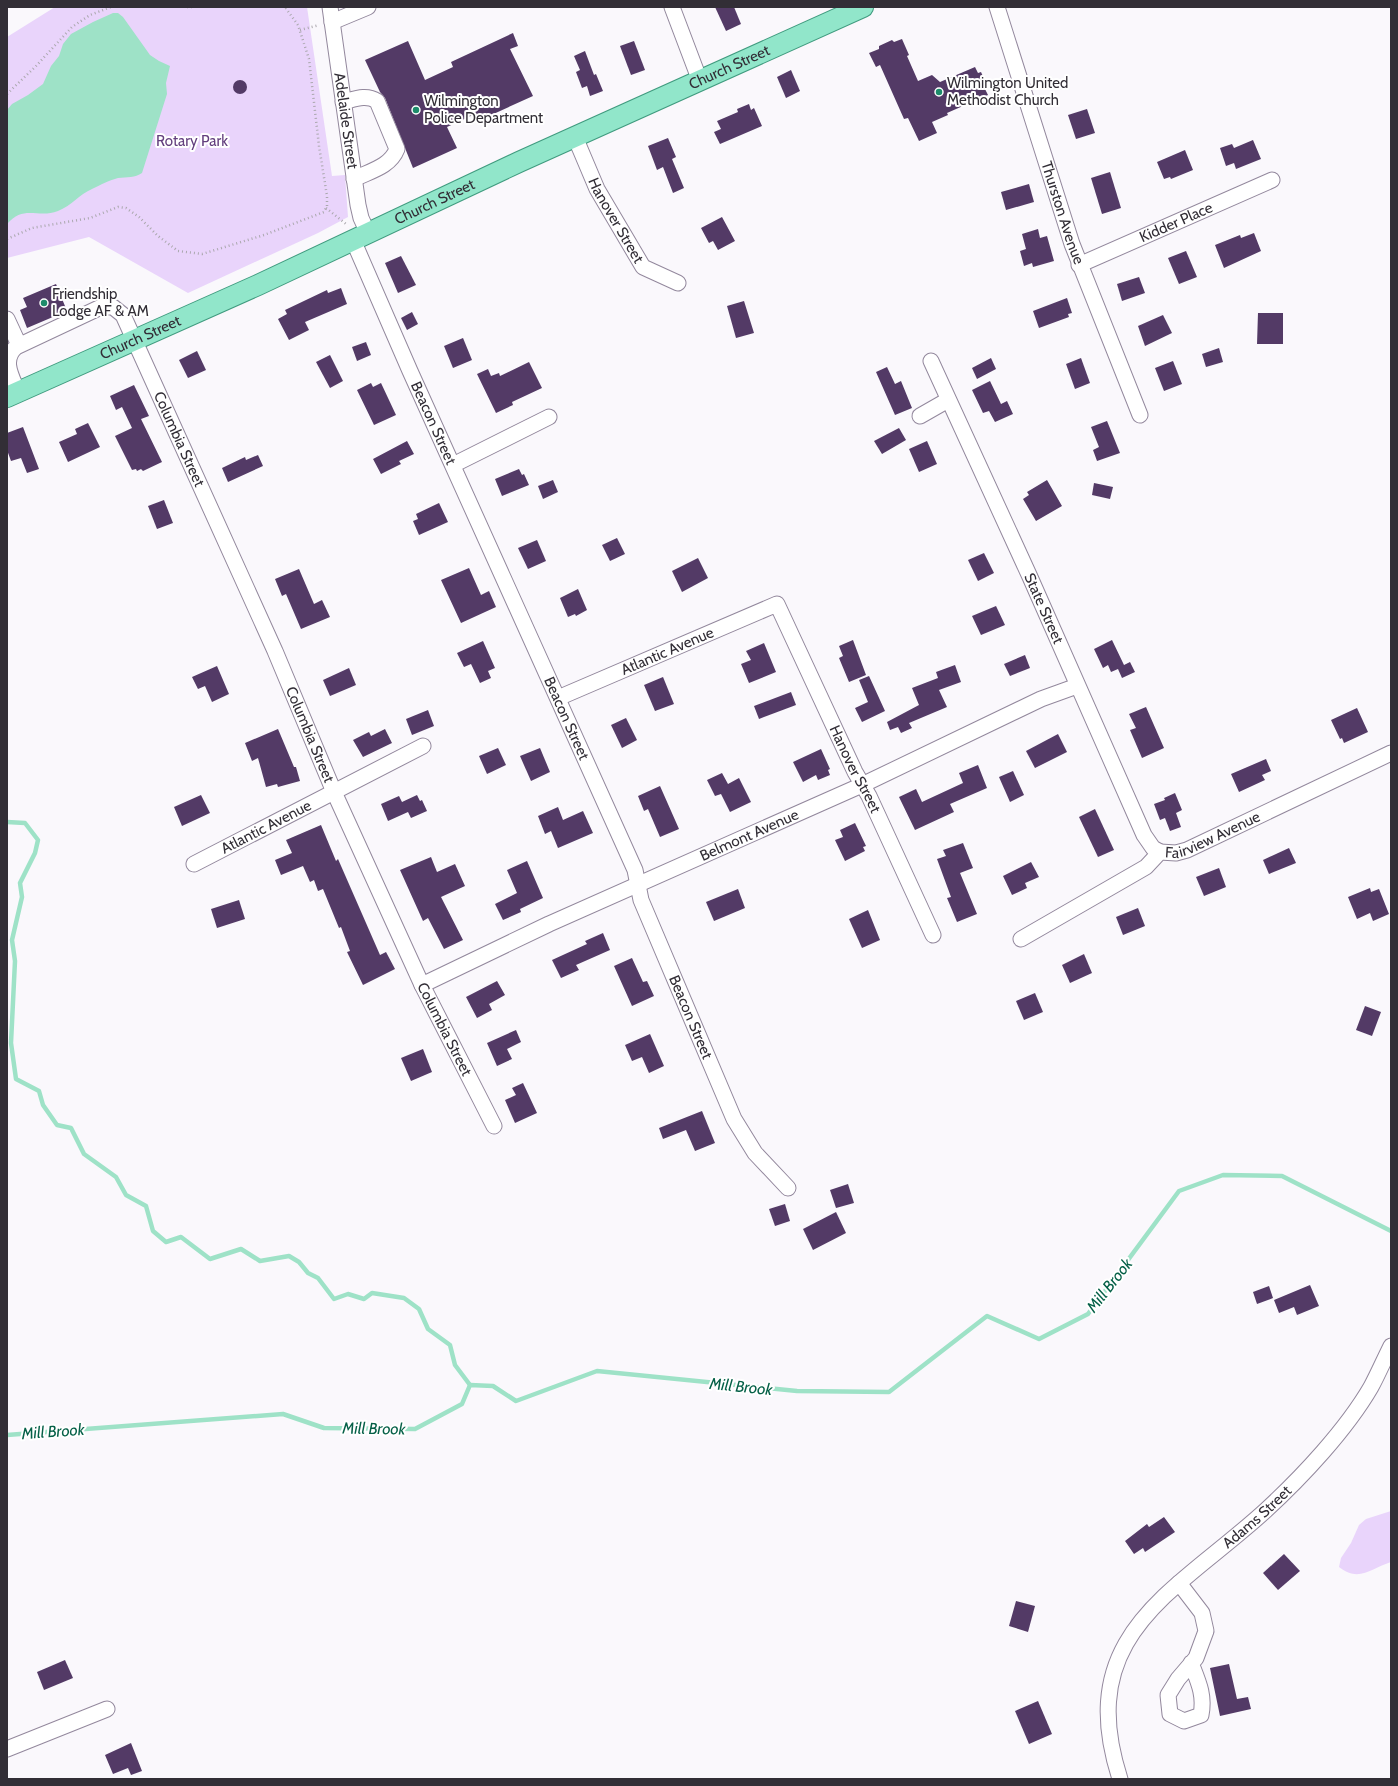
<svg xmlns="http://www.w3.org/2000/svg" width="1398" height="1786" viewBox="0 0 1398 1786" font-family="Cabin,sans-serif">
<rect width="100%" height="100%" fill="#faf8fc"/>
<g fill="#e9d4fb">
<polygon points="55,7 307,7 332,176 345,175 348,217 318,233 188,293 89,237 7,258 7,37"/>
<path d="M1391,1511V1562C1372,1568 1359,1583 1339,1567L1341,1558L1351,1543L1359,1525L1366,1519Z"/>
</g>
<path fill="#9ee2c7" d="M113,13H118L123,17L150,55L159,61L170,66L166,83L167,94L142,173C135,178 127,177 118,178C110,180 100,185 92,189C80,194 71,206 58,211C38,219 24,204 7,224V110L12,104L28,95L43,84L51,66L59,56L63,44L71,34L93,22Z"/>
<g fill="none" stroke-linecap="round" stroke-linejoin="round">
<g stroke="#9ee2c7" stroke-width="4.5">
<polyline points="7,822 25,823 38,840 35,853 20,883 22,897 12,940 15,961 11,1043 16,1079 39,1091 43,1105 57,1125 71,1128 84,1154 116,1177 126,1195 146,1206 153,1231 166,1242 181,1237 210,1259 241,1249 260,1261 289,1256 299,1262 308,1273 318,1278 334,1299 348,1294 364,1299 372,1293 404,1298 419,1309 428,1329 450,1345 455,1365 470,1385"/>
<polyline points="7,1435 283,1414 324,1428 415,1429 462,1404 470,1385 493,1386 516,1401 597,1371 797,1391 889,1392 987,1316 1039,1339 1088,1314 1179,1191 1223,1175 1282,1176 1391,1231"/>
</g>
</g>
<g fill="#533a66">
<polygon points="715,7 734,7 741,24 726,31"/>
<polygon points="513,33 518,46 510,49 533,96 478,121 475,114 447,127 457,148 413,168 385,98 380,92 365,60 408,41 425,80 453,67 451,62"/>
<polygon points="902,39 909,55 907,56 918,81 932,75 940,82 975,67 978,73 981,72 988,88 985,89 988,95 947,113 948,115 932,122 937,133 919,141 908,118 904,119 880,65 876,67 869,53 879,49 879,46 892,40 894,42"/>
<polygon points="634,41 645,70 631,75 620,46"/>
<polygon points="585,51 594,75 596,74 603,91 590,96 587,86 582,88 576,72 580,70 574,56"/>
<polygon points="791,70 800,91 786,98 777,77"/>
<circle cx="240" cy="87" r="7"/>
<polygon points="749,104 751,110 754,108 762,126 720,144 714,132 721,129 717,121 738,112 737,109"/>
<polygon points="1087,109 1095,133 1076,139 1068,115"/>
<polygon points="668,138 676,157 672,159 684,188 673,193 663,167 657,170 648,146"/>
<polygon points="1253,140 1261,159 1236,169 1234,163 1226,166 1220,148 1232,144 1234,148"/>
<polygon points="1185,150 1193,170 1171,179 1170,177 1164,179 1157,162"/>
<polygon points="1110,172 1121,208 1102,214 1091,178"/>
<polygon points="1029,184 1034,202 1006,210 1001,192"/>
<polygon points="722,217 735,241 718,250 713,241 709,243 701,228"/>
<polygon points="1038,229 1040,238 1047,236 1054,261 1033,267 1032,263 1024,266 1020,251 1026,249 1022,234"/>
<polygon points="1254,233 1261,251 1224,268 1215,245 1240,235 1241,238"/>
<polygon points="1186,251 1197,277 1179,284 1168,258"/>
<polygon points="401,256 416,285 398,293 385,263"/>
<polygon points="1139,277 1145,293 1122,301 1117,284"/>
<polygon points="56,284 67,311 27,328 20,310 27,307 23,298"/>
<polygon points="341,288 347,304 305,322 309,330 289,340 278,319 287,314 285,310 327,290 328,293"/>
<polygon points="1067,298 1072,313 1068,314 1069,317 1039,328 1033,311"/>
<polygon points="744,301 754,333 736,338 727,306"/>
<polygon points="412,312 418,324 407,330 401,318"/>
<polygon points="1258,313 1283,313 1283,344 1257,344"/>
<polygon points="1163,315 1172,333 1145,346 1138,326"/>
<polygon points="463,338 472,360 453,368 444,346"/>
<polygon points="366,342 371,355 357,361 352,347"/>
<polygon points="1219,348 1223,362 1206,367 1202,354"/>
<polygon points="197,351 206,370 188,378 179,360"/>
<polygon points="330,355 343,381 330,388 316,362"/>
<polygon points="991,358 996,369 977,379 972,368"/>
<polygon points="1081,358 1090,383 1075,389 1066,364"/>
<polygon points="1173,361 1182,384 1164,391 1155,368"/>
<polygon points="529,362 542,388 512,402 513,405 496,413 477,374 488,369 491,376 499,373 500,376"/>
<polygon points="887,367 895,384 901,381 912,408 895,415 876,372"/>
<polygon points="990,381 1001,404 1007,401 1013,414 995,422 989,411 983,413 972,390"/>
<polygon points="371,383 373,387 381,383 396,415 374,425 357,390"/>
<polygon points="134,385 149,416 141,419 162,462 143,471 141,469 137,471 136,469 132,470 115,436 132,428 122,407 116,410 110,396"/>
<polygon points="1107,421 1120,453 1097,461 1093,450 1099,447 1091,427"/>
<polygon points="88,423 100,447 68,462 59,442 77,434 75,429"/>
<polygon points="23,427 39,469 27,473 21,458 11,461 7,450 7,433"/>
<polygon points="899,428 906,440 882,454 874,441"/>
<polygon points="407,441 414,454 399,461 401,464 381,474 373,459"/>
<polygon points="927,441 937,464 919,472 909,449"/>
<polygon points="258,455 263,466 228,482 222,468 245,457 246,460"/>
<polygon points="519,469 522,475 524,474 529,485 502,496 495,479"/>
<polygon points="553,480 558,492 543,499 538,486"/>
<polygon points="1047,480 1062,506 1036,521 1023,499 1029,495 1027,492"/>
<polygon points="1094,483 1113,487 1110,499 1092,495"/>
<polygon points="164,500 173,523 157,529 148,506"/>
<polygon points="439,503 448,522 419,535 413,521 418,519 416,514"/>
<polygon points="617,538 625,554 610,561 602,545"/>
<polygon points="537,540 546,561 528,569 518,548"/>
<polygon points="984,553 994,573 978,581 968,560"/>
<polygon points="698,558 708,578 682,592 672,571"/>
<polygon points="469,568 481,595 489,591 496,607 461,623 441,580"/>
<polygon points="299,569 314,604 322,600 330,617 301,629 286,594 282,596 275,579"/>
<polygon points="578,589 587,610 576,616 575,614 568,617 560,598"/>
<polygon points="996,606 1005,625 981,635 972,616"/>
<polygon points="853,640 866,675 849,682 839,658 843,656 839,646"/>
<polygon points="1112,640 1124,665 1130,662 1135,672 1122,678 1118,669 1111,672 1108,665 1103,668 1094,649"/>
<polygon points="483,641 495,668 488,671 491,678 480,683 471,664 464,667 457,653"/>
<polygon points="764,643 776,672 749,683 741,664 751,660 746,651"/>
<polygon points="1025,655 1030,668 1010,676 1004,664"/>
<polygon points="955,665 961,682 939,690 947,707 909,723 912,728 901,733 898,727 890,730 887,722 919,705 912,688 938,678 936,672"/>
<polygon points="217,666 229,694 212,702 205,686 198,689 192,677"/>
<polygon points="349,668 356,685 330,696 323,680"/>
<polygon points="869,676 885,711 862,722 855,708 868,702 859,680"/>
<polygon points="663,677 674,704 655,711 644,685"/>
<polygon points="791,692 796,705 759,719 754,706"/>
<polygon points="1146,707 1164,748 1142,758 1130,730 1136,728 1129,714"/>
<polygon points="1357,708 1368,732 1344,743 1342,738 1340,739 1331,720"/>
<polygon points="428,710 434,726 412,735 406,719"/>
<polygon points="626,718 637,740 622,748 611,725"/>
<polygon points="278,729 294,767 296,767 300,781 278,787 277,784 266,787 258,758 252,761 245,743"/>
<polygon points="385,729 392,743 363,757 353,740 369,732 371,736"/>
<polygon points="1058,734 1067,752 1035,768 1026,751"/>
<polygon points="498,748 506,765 487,774 479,756"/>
<polygon points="540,748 550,772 531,781 520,756"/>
<polygon points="821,749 830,769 828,770 830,775 818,780 816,775 803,782 793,762"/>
<polygon points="1266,759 1271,771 1262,775 1265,780 1239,792 1231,774"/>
<polygon points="978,765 987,788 950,804 954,812 915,830 899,797 916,789 922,802 963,783 959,773"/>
<polygon points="1013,771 1024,795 1010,802 999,777"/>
<polygon points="722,773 728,784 739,778 751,802 730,812 721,794 715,796 707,780"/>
<polygon points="660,786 679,829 660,837 648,809 644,811 638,796"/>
<polygon points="1175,793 1182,810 1176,813 1181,827 1170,831 1165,818 1160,820 1154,804 1165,800 1164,798"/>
<polygon points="201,795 210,813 182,826 174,807"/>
<polygon points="417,795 420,801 422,800 427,811 411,818 408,812 388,821 381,804 399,796 402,802"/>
<polygon points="558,807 563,820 583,811 593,833 558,848 551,831 545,834 538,816"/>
<polygon points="1095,809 1114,850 1098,857 1079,817"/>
<polygon points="855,823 866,846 863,847 865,851 845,861 835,840 843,837 840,830"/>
<polygon points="321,825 336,861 338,859 380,955 386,952 395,969 363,985 347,952 350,951 341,927 339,928 323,889 318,891 314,880 310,882 303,866 281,875 275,860 292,853 286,840"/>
<polygon points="963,843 973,868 960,873 977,914 957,922 947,898 951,897 937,859 946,856 943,850"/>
<polygon points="1289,848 1296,863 1269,874 1263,860"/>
<polygon points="431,857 437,872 455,864 465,886 441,897 463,940 444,949 428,918 423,921 400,870"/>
<polygon points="527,861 543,898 520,909 521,912 503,920 495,904 517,893 507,870"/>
<polygon points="1031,862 1039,877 1025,883 1027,888 1012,895 1003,876"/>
<polygon points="1219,868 1226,887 1204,896 1196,877"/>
<polygon points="1370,888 1371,892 1379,889 1389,914 1373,921 1370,913 1357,919 1348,897"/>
<polygon points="738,889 745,908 714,921 706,902"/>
<polygon points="239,900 245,919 217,928 211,909"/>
<polygon points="1138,908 1145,926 1123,935 1116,917"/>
<polygon points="868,910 880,940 862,948 849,919"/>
<polygon points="603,933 610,950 576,965 579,970 561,978 552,960 587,944 585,941"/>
<polygon points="1084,954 1092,973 1070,983 1062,965"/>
<polygon points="632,958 643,982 647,981 654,996 632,1006 614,966"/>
<polygon points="497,981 505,995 489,1004 492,1010 477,1018 466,997"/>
<polygon points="1035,993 1043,1012 1024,1020 1016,1001"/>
<polygon points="1365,1006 1381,1012 1372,1036 1356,1030"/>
<polygon points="516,1030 521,1042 507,1049 512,1059 497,1066 487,1043"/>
<polygon points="650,1034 664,1066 649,1073 642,1057 632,1061 625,1045"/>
<polygon points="423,1049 432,1072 411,1081 401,1058"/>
<polygon points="523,1083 537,1113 515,1123 505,1100 516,1095 512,1088"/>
<polygon points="702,1111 715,1143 695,1151 686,1130 663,1139 659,1128"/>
<polygon points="848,1184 854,1203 836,1208 830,1190"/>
<polygon points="785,1204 790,1221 775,1226 769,1209"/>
<polygon points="836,1212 846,1233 813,1250 803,1229"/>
<polygon points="1310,1285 1319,1306 1297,1315 1294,1307 1279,1313 1274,1300"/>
<polygon points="1269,1286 1273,1298 1257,1304 1253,1292"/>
<polygon points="1164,1517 1175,1532 1145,1552 1143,1548 1134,1554 1125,1541 1147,1524 1149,1527"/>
<polygon points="1284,1554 1300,1571 1278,1590 1263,1573"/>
<polygon points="1016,1601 1035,1606 1028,1632 1009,1626"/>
<polygon points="65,1660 73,1678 44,1690 37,1672"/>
<polygon points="1229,1664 1237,1699 1248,1697 1251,1709 1220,1716 1210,1668"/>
<polygon points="1038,1701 1052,1734 1029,1744 1015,1711"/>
<polygon points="131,1743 142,1771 131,1775 128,1768 113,1774 105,1755"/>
</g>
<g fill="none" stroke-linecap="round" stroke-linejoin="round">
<defs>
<g id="minor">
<path id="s1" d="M330,7L358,205L361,218L368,233"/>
<polyline points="672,7 700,81"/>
<path id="s2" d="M997,7L1072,244L1140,415"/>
<polyline points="332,22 368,7"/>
<path d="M343,102C355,99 366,94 377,101L397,149C390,167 370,171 354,179"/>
<path id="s3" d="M575,137L597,189L643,267L678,283"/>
<path id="s4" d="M353,240L410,371L635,870L641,900L734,1119L755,1153L788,1188"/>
<path id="s5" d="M1079,265L1272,180"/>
<polyline points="7,319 19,345"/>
<path id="s6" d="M931,361L1030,577L1144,835L1153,848L1160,852"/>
<path id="s7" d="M18,392C12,377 1,360 16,347L101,307H113L123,315L275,651L334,792L422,985L494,1126"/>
<polyline points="920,416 948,400"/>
<polyline points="453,465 549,417"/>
<path id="s8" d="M558,698L777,604L855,772L869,796L933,935"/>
<path id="s9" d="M194,864L423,746"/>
<path id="s10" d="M1021,939L1146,867L1160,852L1176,853L1187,850L1391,753"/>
<path id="s11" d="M422,985L549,924L862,785L1041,699L1077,686"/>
<path d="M1179,1583L1202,1613L1206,1631L1196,1658L1178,1679L1168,1695L1170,1714L1184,1721L1201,1715C1205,1695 1198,1681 1191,1663"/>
<polyline points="7,1749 107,1709"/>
<path id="s12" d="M1120,1779C1073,1634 1175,1593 1265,1511C1302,1477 1346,1430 1371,1387C1378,1374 1384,1360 1391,1346"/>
</g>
<g id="major">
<path id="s13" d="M7,397L258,285L519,162L863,7"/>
</g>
</defs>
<use href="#minor" stroke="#93889d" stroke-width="17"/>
<use href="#major" stroke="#409b7f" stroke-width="22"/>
<g stroke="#aba8ae" stroke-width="2.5" stroke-dasharray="1 3" stroke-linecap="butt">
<polyline points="187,7 194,7"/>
<polyline points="300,30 319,25"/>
<polyline points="7,94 36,66 72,27 90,15 111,7"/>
<polyline points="326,208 346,224"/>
<polyline points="7,239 32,228 90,218 118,207 126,208 139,217 158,236 178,251 202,254 264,235 324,212 327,206 327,196 319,146 309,59 298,25 285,7"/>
</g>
<use href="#minor" stroke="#fff" stroke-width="15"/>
<use href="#major" stroke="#91e6ca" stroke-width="20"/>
</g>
<g fill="#1d8c6b" stroke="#fff" stroke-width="1.5">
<circle cx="939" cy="92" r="4"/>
<circle cx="416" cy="110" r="4"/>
<circle cx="44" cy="303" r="4"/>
</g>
<g text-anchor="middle" stroke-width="4" stroke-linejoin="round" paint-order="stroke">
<g font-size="15" fill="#322e36" stroke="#fff">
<text dy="5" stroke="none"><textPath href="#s13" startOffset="794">Church Street</textPath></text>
<text dy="5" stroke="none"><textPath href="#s1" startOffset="115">Adelaide Street</textPath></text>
<text dy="5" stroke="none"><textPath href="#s13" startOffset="470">Church Street</textPath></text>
<text dy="5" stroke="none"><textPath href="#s2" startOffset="216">Thurston Avenue</textPath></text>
<text dy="5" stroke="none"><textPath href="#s3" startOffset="93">Hanover Street</textPath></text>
<text dy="5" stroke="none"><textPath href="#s5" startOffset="106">Kidder Place</textPath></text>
<text dy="5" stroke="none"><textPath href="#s13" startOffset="146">Church Street</textPath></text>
<text dy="5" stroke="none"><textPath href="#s4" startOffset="200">Beacon Street</textPath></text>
<text dy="5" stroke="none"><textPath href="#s7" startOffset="304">Columbia Street</textPath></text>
<text dy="5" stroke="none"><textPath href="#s6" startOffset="272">State Street</textPath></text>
<text dy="5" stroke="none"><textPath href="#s8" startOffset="119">Atlantic Avenue</textPath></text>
<text dy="5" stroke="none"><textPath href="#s4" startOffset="524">Beacon Street</textPath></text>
<text dy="5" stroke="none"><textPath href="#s7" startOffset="627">Columbia Street</textPath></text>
<text dy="5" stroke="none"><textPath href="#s8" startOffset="421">Hanover Street</textPath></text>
<text dy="5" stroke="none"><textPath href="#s9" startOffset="81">Atlantic Avenue</textPath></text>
<text dy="5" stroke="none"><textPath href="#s10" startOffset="221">Fairview Avenue</textPath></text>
<text dy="5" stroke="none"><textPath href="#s11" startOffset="360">Belmont Avenue</textPath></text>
<text dy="5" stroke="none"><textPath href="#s4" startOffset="848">Beacon Street</textPath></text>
<text dy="5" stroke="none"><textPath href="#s7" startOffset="951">Columbia Street</textPath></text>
<text dy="5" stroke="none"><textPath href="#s12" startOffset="323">Adams Street</textPath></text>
</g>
<g font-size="15" fill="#322e36" stroke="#fff" text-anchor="start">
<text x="947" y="88">Wilmington United<tspan x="947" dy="17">Methodist Church</tspan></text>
<text x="424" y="106">Wilmington<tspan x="424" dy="17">Police Department</tspan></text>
<text x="52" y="299">Friendship<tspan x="52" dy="17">Lodge AF &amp; AM</tspan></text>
</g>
<g font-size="15" fill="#633f7e" stroke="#fff">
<text x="192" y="146">Rotary Park</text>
</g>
<g font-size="16" font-style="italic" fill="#056047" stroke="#fff">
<text transform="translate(1109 1285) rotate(-52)" y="6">Mill Brook</text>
<text transform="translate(741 1386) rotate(6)" y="6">Mill Brook</text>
<text transform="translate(374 1428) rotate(1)" y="6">Mill Brook</text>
<text transform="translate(53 1431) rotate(-4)" y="6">Mill Brook</text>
</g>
</g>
<rect width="1398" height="1786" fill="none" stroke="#322e36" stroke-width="16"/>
</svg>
